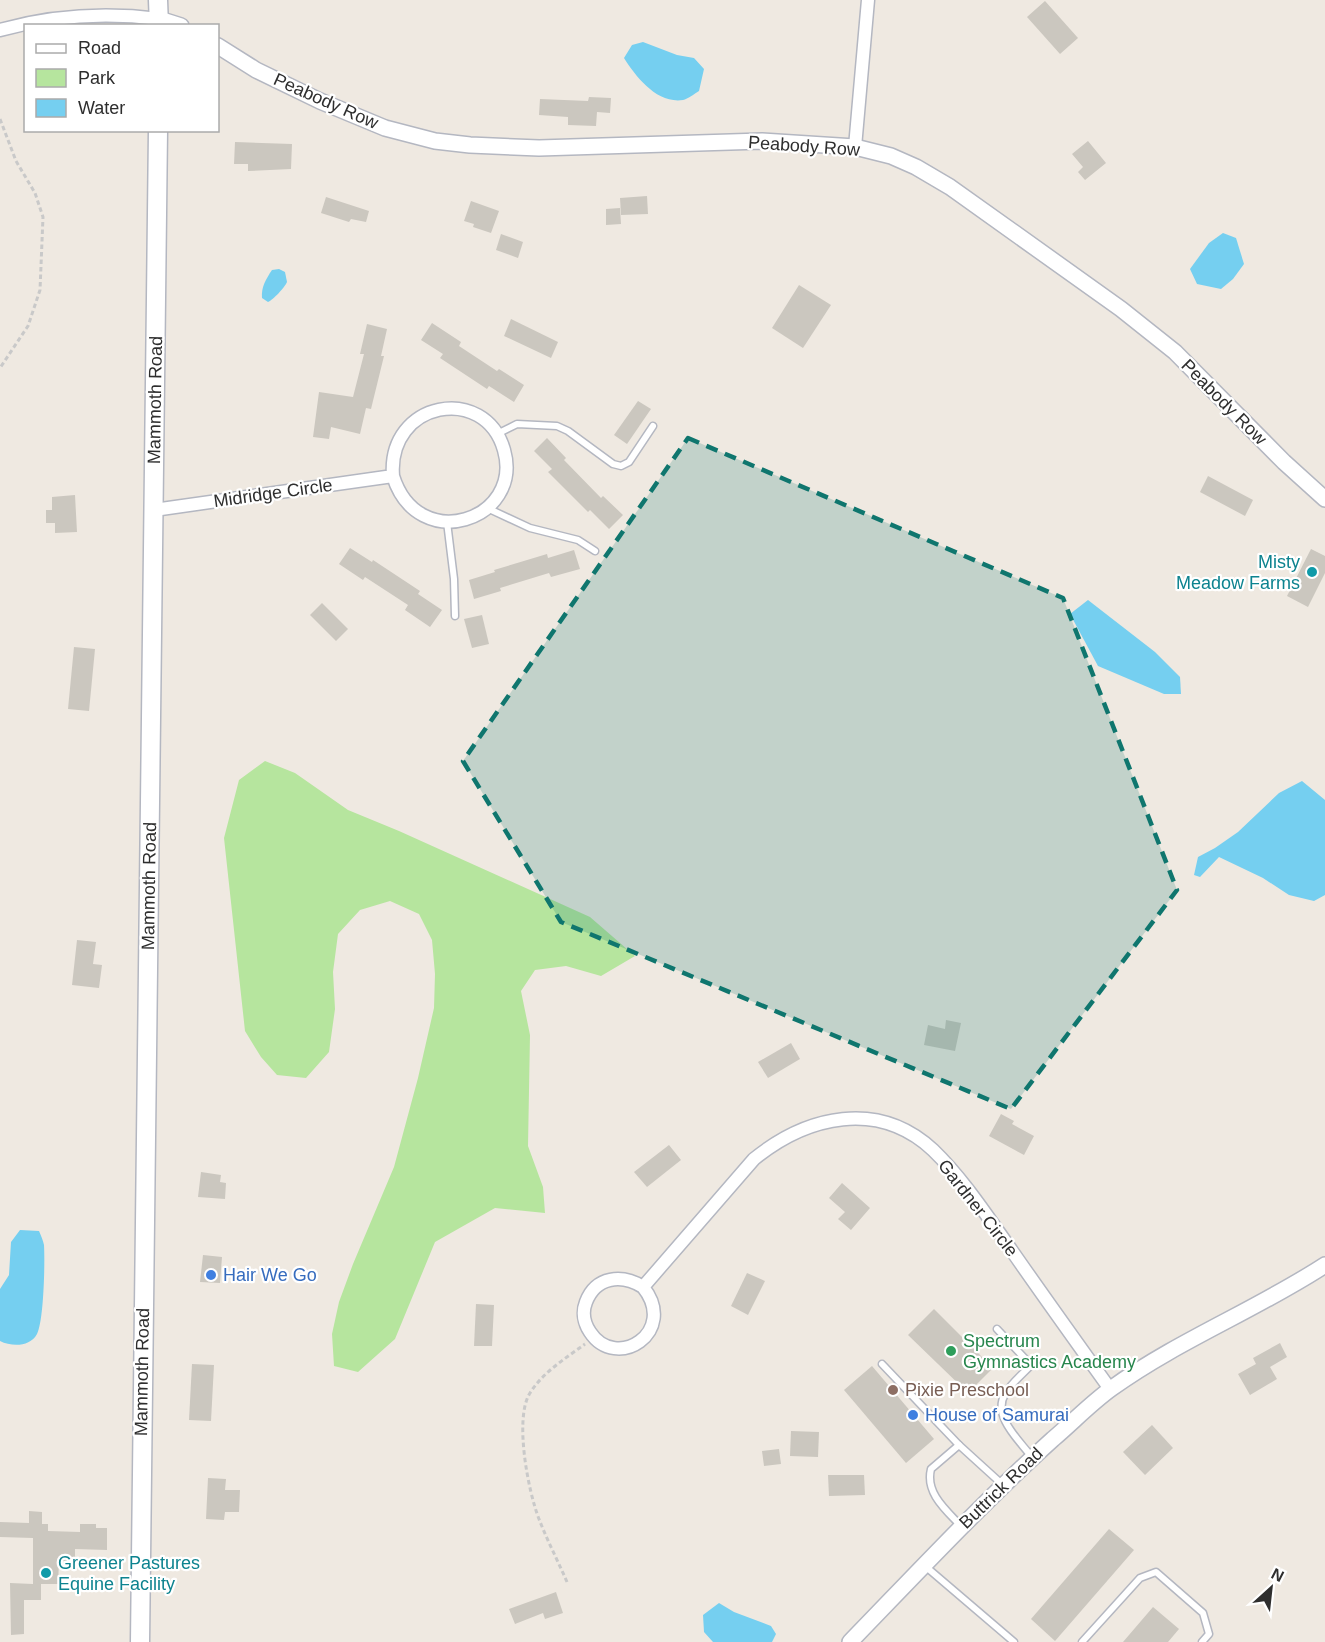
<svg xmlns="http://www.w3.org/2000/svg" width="1325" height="1642" viewBox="0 0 1325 1642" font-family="Helvetica,sans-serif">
<rect width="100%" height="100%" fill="#efe9e1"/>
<polygon fill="#b6e59e" points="265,761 295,773 348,810 399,831 590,917 635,956 601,976 566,966 535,970 521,991 530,1035 528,1146 543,1187 545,1213 495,1208 435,1242 395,1339 358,1372 334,1366 332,1334 339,1302 353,1264 394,1167 418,1078 434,1008 435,974 432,940 419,914 390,901 360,910 338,934 333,972 335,1009 329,1052 306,1078 277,1075 261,1057 245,1031 224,838 239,780"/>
<g fill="#75cff0">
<path d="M643,42L677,55L694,58L704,69L699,91C694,94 688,99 683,100C657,104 636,77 624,58L632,45Z"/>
<polygon points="1223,233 1236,238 1244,264 1233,279 1221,289 1197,284 1190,269 1209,243"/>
<path d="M279,269L285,272L287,282C285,287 273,300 268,302L262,298C261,287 266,279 272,270Z"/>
<polygon points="1088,600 1155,652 1180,677 1181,694 1164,694 1098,666 1070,614"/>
<polygon points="1302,781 1325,800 1325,895 1314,901 1289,895 1263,878 1219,857 1200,877 1194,875 1198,857 1215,848 1238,832 1279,793"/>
<path d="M20,1230L39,1231C41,1236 43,1240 44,1245C45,1261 44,1320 37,1334C30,1347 12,1347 0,1341V1289L9,1275L11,1242Z"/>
<polygon points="719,1603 734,1612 771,1626 776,1634 772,1642 713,1642 704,1632 703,1615"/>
</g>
<g fill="#cbc7bf">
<polygon points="1045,1 1078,38 1060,54 1027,17"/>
<polygon points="589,97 611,98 610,113 597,112 596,126 568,125 568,117 539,115 540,99 588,101"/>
<polygon points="1088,141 1106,163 1085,180 1078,172 1083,167 1072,154"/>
<polygon points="235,142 292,144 291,169 248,171 248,164 234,164"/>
<polygon points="647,196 648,214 621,215 620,198"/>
<polygon points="326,197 369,211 366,222 351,219 349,222 321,213"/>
<polygon points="471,201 499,211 491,233 473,227 474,224 464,221"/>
<polygon points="620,208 621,224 606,225 606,209"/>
<polygon points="501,234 523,242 518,258 496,250"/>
<polygon points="799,285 831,305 803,348 772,328"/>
<polygon points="511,319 558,342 551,358 504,336"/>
<polygon points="432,323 461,342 459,346 497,371 499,369 524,385 514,402 489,386 487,389 440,358 443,354 421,340"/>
<polygon points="367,324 387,329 381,356 384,356 371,409 366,408 360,434 331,427 329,439 313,437 319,392 353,397 364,354 360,354"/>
<polygon points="638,401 651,409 627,444 614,435"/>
<polygon points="547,438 566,458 564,460 601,498 603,496 623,515 609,529 590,510 588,512 548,472 552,469 534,451"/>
<polygon points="1208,476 1253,500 1245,516 1200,492"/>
<polygon points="75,495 77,532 55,533 55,523 46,523 46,510 52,510 52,497"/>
<polygon points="350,548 372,562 373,560 420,591 418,594 442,610 430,627 405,610 408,605 365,577 363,580 339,564"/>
<polygon points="1311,549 1325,556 1325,573 1308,607 1287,596"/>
<polygon points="574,550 580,569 551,577 549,573 500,588 501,591 474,599 469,580 495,572 494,570 547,554 548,558"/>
<polygon points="322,603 348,629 336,641 310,615"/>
<polygon points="482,615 489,644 472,648 464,619"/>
<polygon points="74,647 95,649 89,711 68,709"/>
<polygon points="77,940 96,942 93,964 102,965 99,988 72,985"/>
<polygon points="946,1020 961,1023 955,1051 924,1045 928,1025 945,1029"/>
<polygon points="791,1043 800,1059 768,1078 758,1062"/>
<polygon points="1001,1114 1014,1121 1012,1124 1034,1136 1024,1155 989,1136"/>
<polygon points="669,1145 681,1160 647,1187 634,1172"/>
<polygon points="201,1172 221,1175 220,1182 226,1183 225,1199 198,1197"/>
<polygon points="842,1183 870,1208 851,1230 838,1219 845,1212 829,1198"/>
<polygon points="203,1255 222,1257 220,1283 200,1282"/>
<polygon points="747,1273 765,1281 748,1315 731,1306"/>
<polygon points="476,1304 494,1305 492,1346 474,1346"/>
<polygon points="934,1309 993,1368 968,1393 908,1335"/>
<polygon points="1280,1343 1287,1357 1270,1367 1277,1379 1250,1395 1238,1374 1256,1364 1253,1358"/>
<polygon points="192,1364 214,1365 211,1421 189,1420"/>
<polygon points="872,1366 934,1439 906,1463 844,1390"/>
<polygon points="1152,1425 1173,1448 1145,1475 1123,1452"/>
<polygon points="791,1431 819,1432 818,1457 790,1456"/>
<polygon points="779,1449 781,1464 764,1466 762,1451"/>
<polygon points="828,1475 864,1475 865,1495 829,1496"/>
<polygon points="208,1478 226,1479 225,1490 240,1490 239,1512 225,1512 224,1520 206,1519"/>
<polygon points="29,1511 42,1512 42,1524 48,1524 48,1531 80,1532 80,1524 96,1524 96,1528 107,1528 107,1550 75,1549 75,1561 59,1561 58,1584 41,1584 41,1600 24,1600 24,1634 11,1635 10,1583 33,1584 33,1538 0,1537 0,1522 29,1523"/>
<polygon points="1109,1529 1134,1550 1055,1641 1031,1619"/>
<polygon points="556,1592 563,1613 545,1619 543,1613 515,1624 509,1609"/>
<polygon points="1153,1607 1179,1629 1168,1642 1123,1642"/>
</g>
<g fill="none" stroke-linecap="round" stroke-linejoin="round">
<defs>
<g id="service">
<polyline points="497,434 517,424 557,426 568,431 613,464 621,466 629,462 653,426"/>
<polyline points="487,508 530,528 578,540 595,551"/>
<polyline points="447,522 454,579 455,616"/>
<path d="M997,1329L1031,1365C1023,1374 1011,1383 1005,1394C992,1416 1019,1440 1031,1456"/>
<polyline points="882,1364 959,1445"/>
<path d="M961,1526C946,1510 925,1493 931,1469L959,1445L1003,1485"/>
<polyline points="925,1566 1014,1642"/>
<polyline points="1082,1642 1140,1578 1156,1572 1203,1613 1209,1634 1202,1642"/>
</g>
<g id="minor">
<path d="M0,30C54,15 104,12 159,19"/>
<polyline points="855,147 868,0"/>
<path d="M154,510L393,476C418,556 524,520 504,450C485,383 387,401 393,476"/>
<path d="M643,1287C679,1332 616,1372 590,1332C584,1323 582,1312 586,1302C596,1276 622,1274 643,1287L754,1159C807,1116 878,1099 933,1150C964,1180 987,1216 1012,1251C1044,1297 1077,1343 1110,1389"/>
</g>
<g id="tertiary">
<polyline points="159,19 181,26"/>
<polyline points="218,46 256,70 320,101 385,128 435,141 470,145 539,148 762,141 855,147 891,156 916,167 950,187 1121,309 1175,352 1284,462 1325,499"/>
<path d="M850,1642C917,1573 982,1503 1053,1439C1073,1422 1091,1403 1112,1388C1179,1340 1256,1310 1325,1265"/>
</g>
<g id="secondary">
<polyline points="158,0 159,26"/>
<polyline points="140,1642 158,130"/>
</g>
</defs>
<use href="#service" stroke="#b4b7c1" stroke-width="9"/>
<use href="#minor" stroke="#b4b7c1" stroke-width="15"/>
<use href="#tertiary" stroke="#b4b7c1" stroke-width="18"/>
<use href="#secondary" stroke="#b4b7c1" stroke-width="21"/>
<g stroke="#c9c9c9" stroke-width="3" stroke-dasharray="4.5 3" stroke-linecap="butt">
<polyline points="0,119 16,161 35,193 43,217 40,290 28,326 0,368"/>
<path d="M567,1582C558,1561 547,1540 539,1519C528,1491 514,1418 530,1393C543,1372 566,1358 585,1344"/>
</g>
<use href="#service" stroke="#fff" stroke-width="6"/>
<use href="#minor" stroke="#fff" stroke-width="12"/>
<use href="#tertiary" stroke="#fff" stroke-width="15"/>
<use href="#secondary" stroke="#fff" stroke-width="18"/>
</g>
<path fill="#0f766e" fill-opacity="0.2" stroke="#0f766e" stroke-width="4.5" stroke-dasharray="12 8" stroke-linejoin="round" d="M688,438L1063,598L1177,890L1011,1109L561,922L463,761Z"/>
<g fill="#0f9aa8" stroke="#fff" stroke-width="2">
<circle cx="1312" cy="572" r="6"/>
<circle cx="46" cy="1573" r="6"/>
</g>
<g fill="#3f7fe0" stroke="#fff" stroke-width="2">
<circle cx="211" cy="1275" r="6"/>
<circle cx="913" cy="1415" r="6"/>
</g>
<circle fill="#2e9e5b" stroke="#fff" stroke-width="2" cx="951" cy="1351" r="6"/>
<circle fill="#8d6e63" stroke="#fff" stroke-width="2" cx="893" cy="1390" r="6"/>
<g text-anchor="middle" stroke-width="4.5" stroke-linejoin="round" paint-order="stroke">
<g font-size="18" fill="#2e2e2e" stroke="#fff">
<text transform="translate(326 101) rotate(24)" y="6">Peabody Row</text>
<text transform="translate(804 146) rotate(4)" y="6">Peabody Row</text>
<text transform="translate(155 400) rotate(-89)" y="6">Mammoth Road</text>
<text transform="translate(1224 402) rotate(45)" y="6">Peabody Row</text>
<text transform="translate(273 493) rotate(-8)" y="6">Midridge Circle</text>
<text transform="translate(149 886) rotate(-89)" y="6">Mammoth Road</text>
<text transform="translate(978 1208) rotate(52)" y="6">Gardner Circle</text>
<text transform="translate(142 1372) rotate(-89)" y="6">Mammoth Road</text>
<text transform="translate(1001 1488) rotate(-44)" y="6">Buttrick Road</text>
</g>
<g font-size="18" fill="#0d838f" stroke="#fff" text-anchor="end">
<text x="1300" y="568">Misty<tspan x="1300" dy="21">Meadow Farms</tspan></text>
<text x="58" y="1569" text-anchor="start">Greener Pastures<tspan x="58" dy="21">Equine Facility</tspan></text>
</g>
<g font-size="18" fill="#366cbe" stroke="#fff" text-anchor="start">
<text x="223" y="1281">Hair We Go</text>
<text x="925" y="1421">House of Samurai</text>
</g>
<g font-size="18" fill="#27864d" stroke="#fff" text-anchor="start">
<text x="963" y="1347">Spectrum<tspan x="963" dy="21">Gymnastics Academy</tspan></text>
</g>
<g font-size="18" fill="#785e54" stroke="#fff" text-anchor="start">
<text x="905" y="1396">Pixie Preschool</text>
</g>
</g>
<rect x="24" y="24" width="195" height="108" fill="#ffffff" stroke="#ababab" stroke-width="1.5"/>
<rect x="36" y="44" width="30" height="9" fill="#ffffff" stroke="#ababab" stroke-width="1.5"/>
<text x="78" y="54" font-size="18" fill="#2e2e2e">Road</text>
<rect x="36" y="69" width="30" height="18" fill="#b6e59e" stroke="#ababab" stroke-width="1.5"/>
<text x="78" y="84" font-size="18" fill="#2e2e2e">Park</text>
<rect x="36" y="99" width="30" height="18" fill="#75cff0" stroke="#ababab" stroke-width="1.5"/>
<text x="78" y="114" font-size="18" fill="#2e2e2e">Water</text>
<g transform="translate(1271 1588) rotate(27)" stroke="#ffffff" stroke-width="4.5" paint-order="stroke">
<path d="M0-4.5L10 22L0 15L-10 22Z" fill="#2e2e2e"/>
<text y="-9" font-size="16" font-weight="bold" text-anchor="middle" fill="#2e2e2e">N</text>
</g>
</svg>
